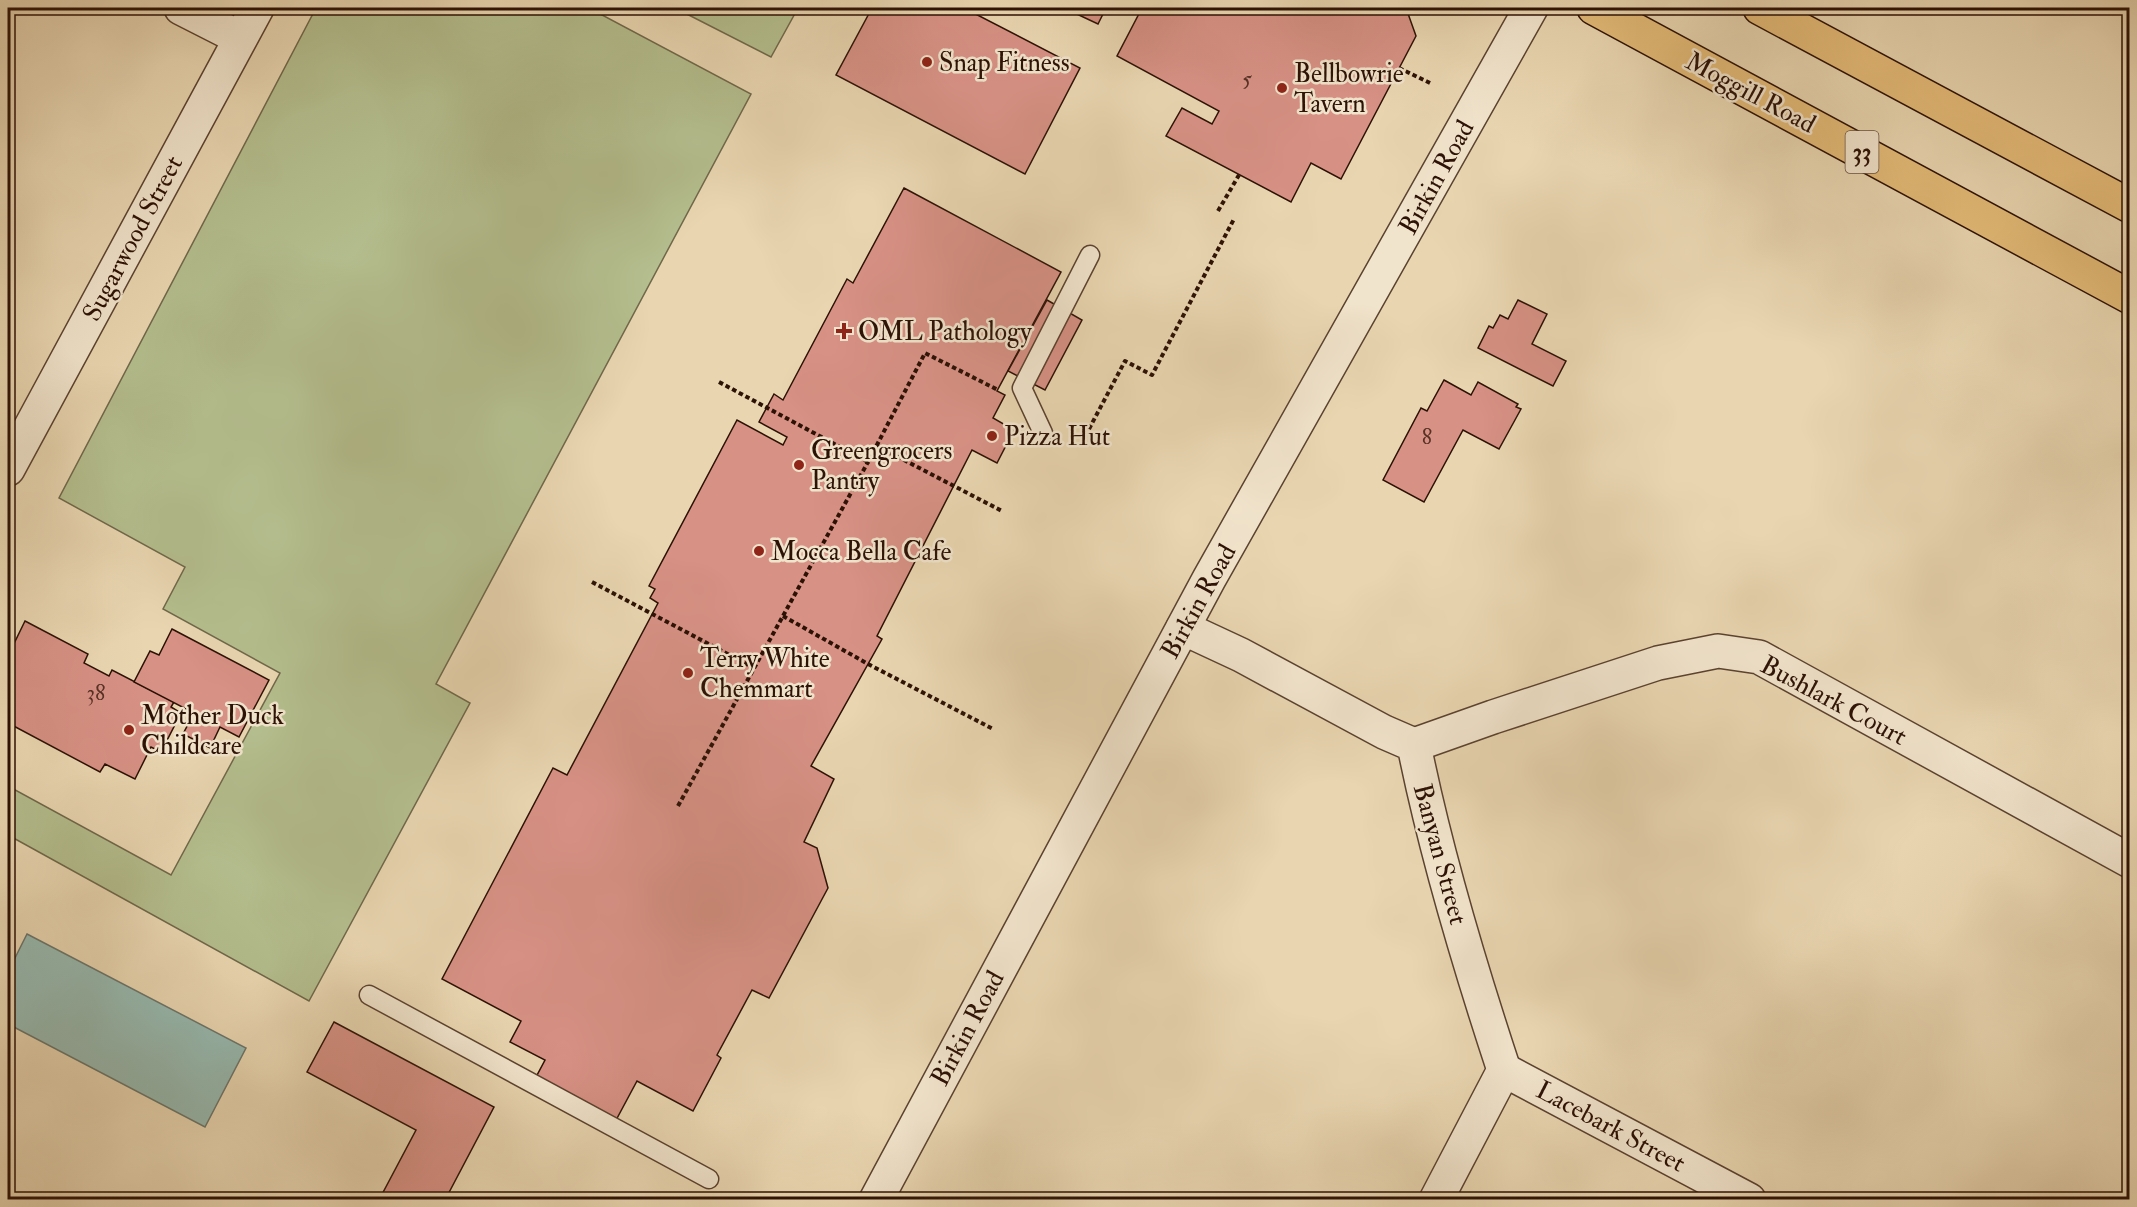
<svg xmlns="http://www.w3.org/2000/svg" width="2137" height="1207" viewBox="0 0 2137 1207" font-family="'IM FELL Double Pica',serif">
<rect width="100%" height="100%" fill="#e9d6b1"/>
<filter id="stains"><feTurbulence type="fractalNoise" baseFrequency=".00333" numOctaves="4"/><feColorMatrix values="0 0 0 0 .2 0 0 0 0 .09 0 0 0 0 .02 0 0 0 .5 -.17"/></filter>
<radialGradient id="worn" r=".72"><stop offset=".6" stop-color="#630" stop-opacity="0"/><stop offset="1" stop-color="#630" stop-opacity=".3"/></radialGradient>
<g fill="#b4be8e" stroke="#70684a" stroke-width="1.5">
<polygon points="316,8 558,8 561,9 562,8 589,8 751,94 436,684 470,703 309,1001 8,835 8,786 171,875 280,673 163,609 185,567 59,498"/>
<polygon points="675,8 798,8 771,57"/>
</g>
<polygon fill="#97b9af" stroke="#6c766b" stroke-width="1.5" points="27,934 246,1048 205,1127 8,1024 8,972"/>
<g fill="#d79185" stroke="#2c1105" stroke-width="1.5">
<polygon points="872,8 964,8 1080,68 1025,174 836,75"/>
<polygon points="1064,8 1106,8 1098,24"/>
<polygon points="1142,8 1406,8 1416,36 1341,179 1311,163 1291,202 1166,136 1182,108 1212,124 1219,111 1117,56"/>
<polygon points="904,188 1061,272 997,391 1005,395 993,418 1014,430 997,463 972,450 877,636 882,639 811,766 834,779 804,842 817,848 828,888 769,998 752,990 717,1055 721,1058 693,1111 637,1081 615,1122 535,1079 545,1060 510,1042 521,1021 442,979 553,768 567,775 658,603 650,598 655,589 649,586 737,420 783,445 787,437 759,422 774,394 783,400 847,279 853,283"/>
<polygon points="1047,300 1082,320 1045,390 1008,371"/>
<polygon points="1518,300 1547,314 1532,344 1566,361 1553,386 1478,348 1489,326 1493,328 1500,315 1508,319"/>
<polygon points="1444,380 1471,395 1478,382 1518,404 1516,407 1521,409 1499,449 1463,430 1424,502 1383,480 1421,408 1427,411"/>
<polygon points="25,621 88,654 84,663 109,676 112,670 174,702 171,707 181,713 161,752 151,747 135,779 105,764 100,772 8,723 8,656"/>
<polygon points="172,629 269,680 239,737 220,727 210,748 183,734 194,713 134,682 150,651 159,655"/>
<polygon points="334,1022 494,1107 445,1200 379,1200 416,1130 307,1072"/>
</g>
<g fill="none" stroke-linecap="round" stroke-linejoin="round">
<defs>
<g id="lane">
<polyline points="1043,433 1022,388 1090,255"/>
<polyline points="369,995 709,1179"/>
</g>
<g id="street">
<polyline points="181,8 240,38"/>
<polyline points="8,469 257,8"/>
<path d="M1183,628L1241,655L1384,732L1414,745C1436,855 1469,964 1504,1070L1436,1200"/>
<polyline points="1414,745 1493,717 1658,663 1718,651 1759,657 2130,861"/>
<polyline points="1504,1070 1749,1200"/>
<polyline points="876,1200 1209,579 1531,8"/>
</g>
<g id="primary">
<polyline points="1594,8 2130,297"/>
<polyline points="1760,8 2130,206"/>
</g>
</defs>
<use href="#lane" stroke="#5b4230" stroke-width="21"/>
<use href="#street" stroke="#5b4230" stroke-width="36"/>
<use href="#primary" stroke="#2c1105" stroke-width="36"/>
<g stroke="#2c1105" stroke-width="4" stroke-dasharray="4.5 3" stroke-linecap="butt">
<polyline points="1399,68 1430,83"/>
<polyline points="1218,211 1239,175"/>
<polyline points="719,382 868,462 925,353 998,390"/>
<polyline points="1089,429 1125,361 1152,375 1234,219"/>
<polyline points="877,446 1002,511"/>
<polyline points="592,582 754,668"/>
<polyline points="783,616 868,664 993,729"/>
<polyline points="678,806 868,462"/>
</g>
<use href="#lane" stroke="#f1e4cc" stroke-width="18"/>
<use href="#street" stroke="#f1e4cc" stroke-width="33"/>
<use href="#primary" stroke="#e4bb78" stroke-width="33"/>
</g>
<g fill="#8f2418" stroke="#f1e4cc" stroke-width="2">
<circle cx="927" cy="62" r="6"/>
<circle cx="1282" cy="88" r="6"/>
<path d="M841 322h6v6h6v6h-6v6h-6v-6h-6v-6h6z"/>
<circle cx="992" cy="436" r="6"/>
<circle cx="799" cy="465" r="6"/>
<circle cx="759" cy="551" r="6"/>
<circle cx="688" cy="673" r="6"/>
<circle cx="129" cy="730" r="6"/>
</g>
<g text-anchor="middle" stroke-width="5" stroke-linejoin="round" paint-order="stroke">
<g font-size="22" fill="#573125">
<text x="1247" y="86">5</text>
<text x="1427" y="444">8</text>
<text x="96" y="700">38</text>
</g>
<rect fill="#f1e4cc" stroke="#675041" stroke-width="1.5" x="1845.5" y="131" width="33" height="42" rx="4.5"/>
<g font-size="24" font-weight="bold" fill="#2c1105">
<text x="1862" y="160">33</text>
</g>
<g font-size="26" fill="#2c1105" stroke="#f1e4cc" text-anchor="start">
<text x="939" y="71">Snap Fitness</text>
<text x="1294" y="82">Bellbowrie<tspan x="1294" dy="30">Tavern</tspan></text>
<text x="858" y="340">OML Pathology</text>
<text x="1004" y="445">Pizza Hut</text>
<text x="811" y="459">Greengrocers<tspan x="811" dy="30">Pantry</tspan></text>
<text x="771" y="560">Mocca Bella Cafe</text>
<text x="700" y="667">Terry White<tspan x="700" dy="30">Chemmart</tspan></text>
<text x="141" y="724">Mother Duck<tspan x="141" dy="30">Childcare</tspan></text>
</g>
<g font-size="26" fill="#2c1105" stroke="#f1e4cc">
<text transform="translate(1751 92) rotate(28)" y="9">Moggill Road</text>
<text transform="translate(1436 177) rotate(-61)" y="9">Birkin Road</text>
<text transform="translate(132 238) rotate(-62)" y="9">Sugarwood Street</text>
<text transform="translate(1198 601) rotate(-61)" y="9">Birkin Road</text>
<text transform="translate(1834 700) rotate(28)" y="9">Bushlark Court</text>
<text transform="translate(1441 854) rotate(75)" y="9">Banyan Street</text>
<text transform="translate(967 1028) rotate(-62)" y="9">Birkin Road</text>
<text transform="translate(1611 1126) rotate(28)" y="9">Lacebark Street</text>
</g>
</g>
<rect width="2137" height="1207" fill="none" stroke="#e9d6b1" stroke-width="30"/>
<rect x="9" y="9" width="2119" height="1189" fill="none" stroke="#2c1105" stroke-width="3"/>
<rect x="15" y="15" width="2107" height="1177" fill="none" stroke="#2c1105" stroke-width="1.5"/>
<rect width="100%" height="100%" filter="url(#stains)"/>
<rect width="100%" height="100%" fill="url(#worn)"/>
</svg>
